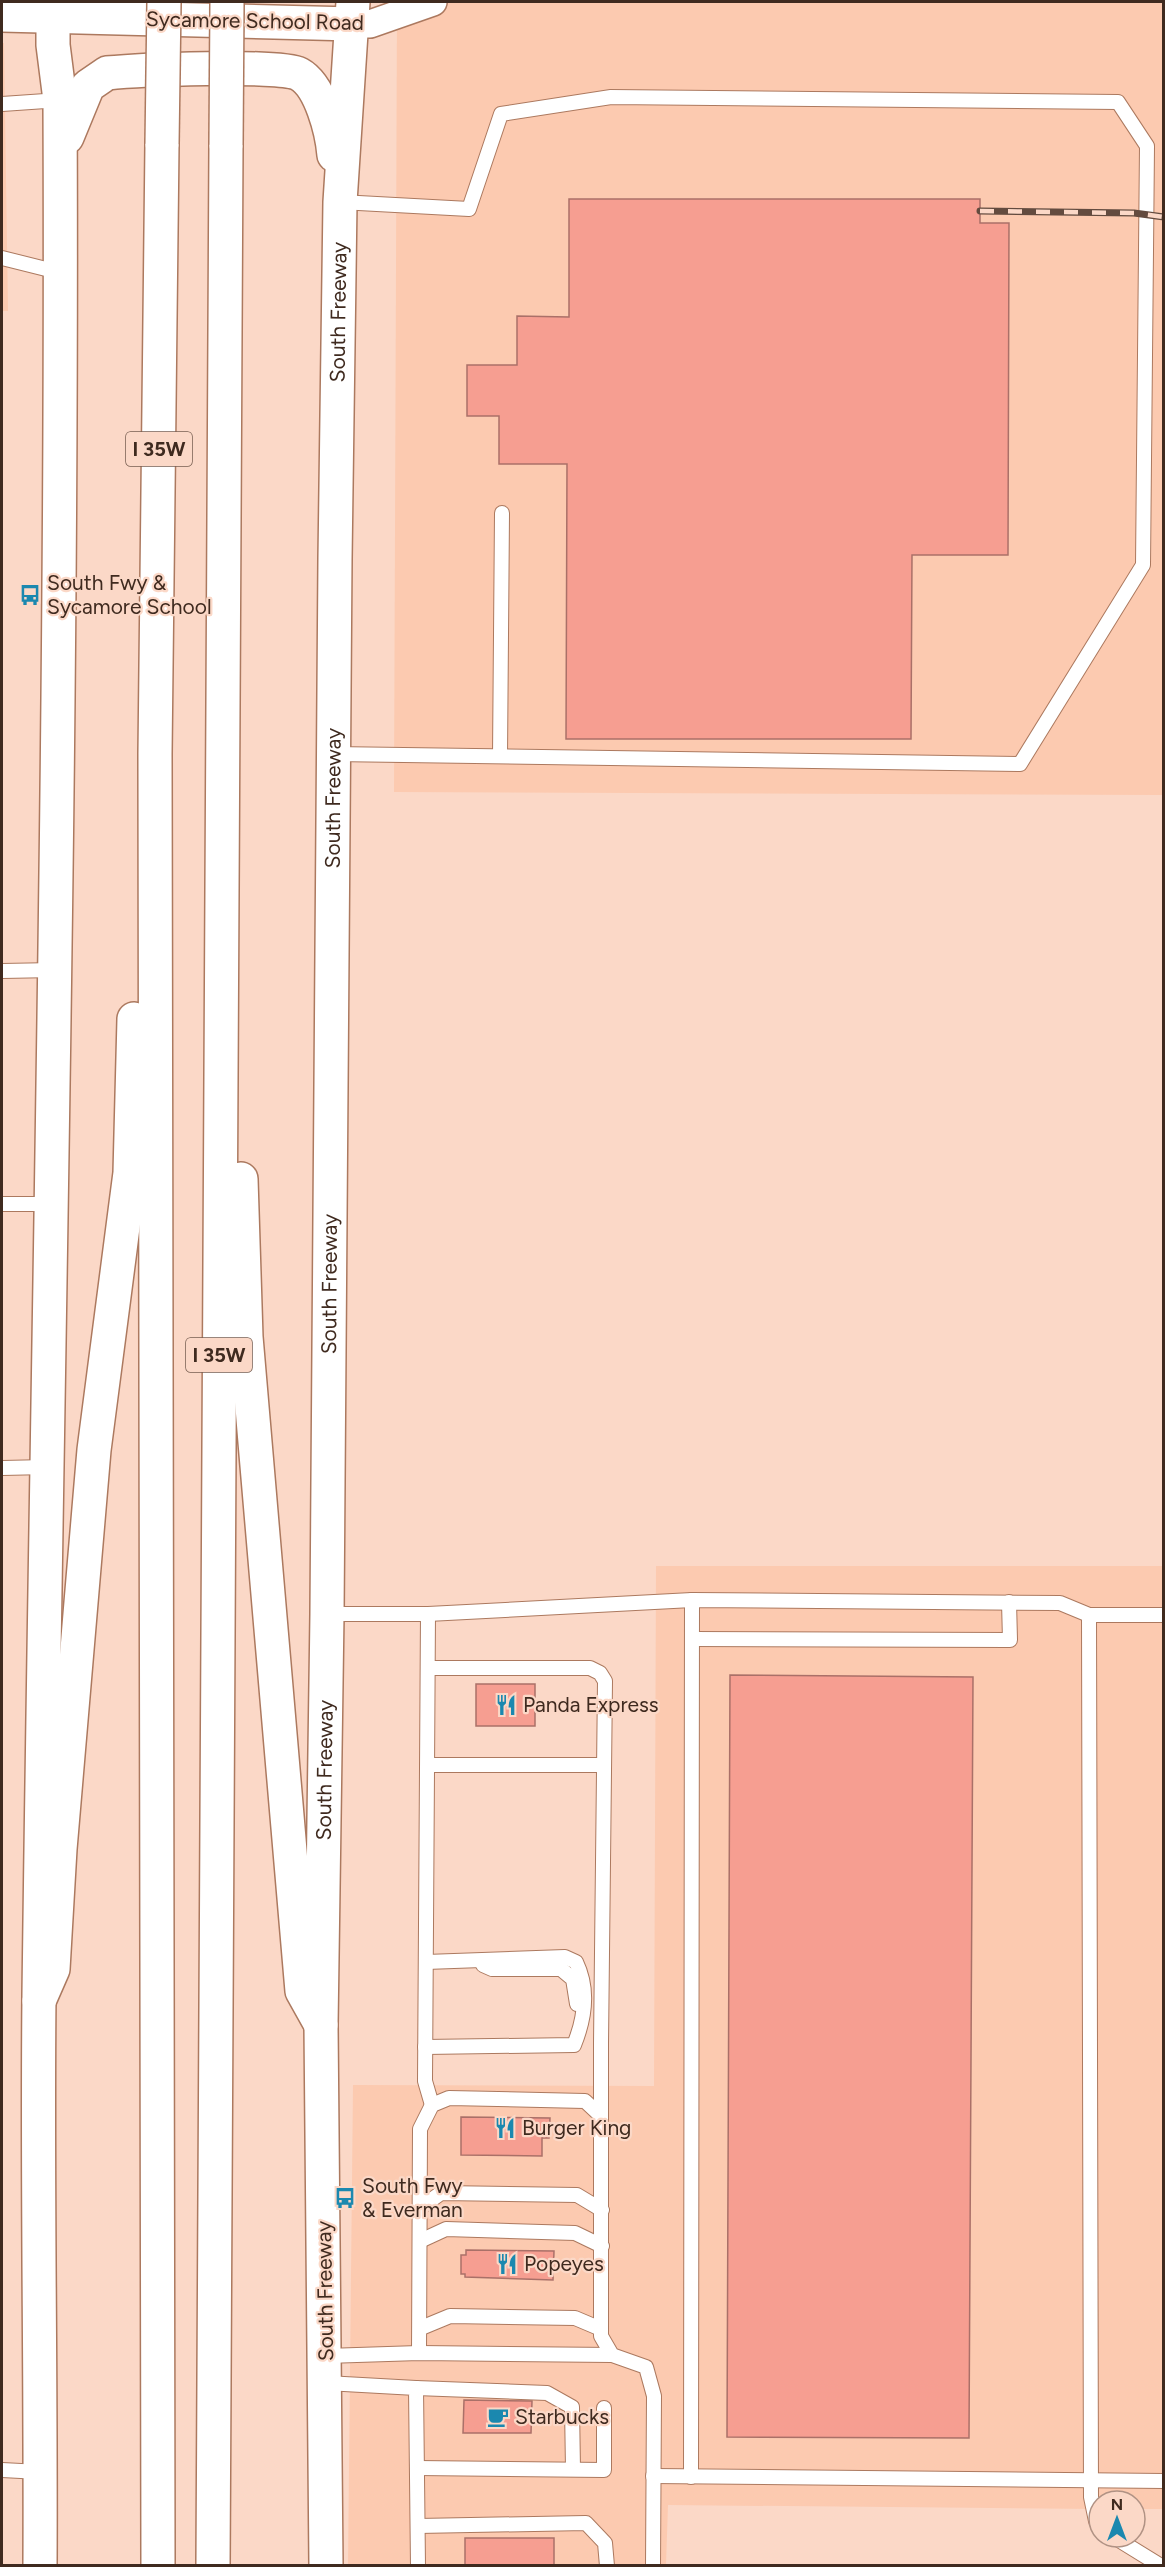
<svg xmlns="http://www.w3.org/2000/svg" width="1165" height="2567" viewBox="0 0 1165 2567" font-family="Figtree,sans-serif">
<rect width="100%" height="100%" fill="#fbd8c7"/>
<g fill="#fccab0">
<polygon points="397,2 1163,2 1163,795 394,792"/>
<polygon points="2,43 4,43 8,311 2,311"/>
<polygon points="656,1566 1163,1566 1163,2509 1135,2509 1135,2501 1099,2501 1099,2509 668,2505 666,2565 348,2566 353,2085 654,2086"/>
</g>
<g fill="#f69e91" stroke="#aa7068" stroke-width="1.5">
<polygon points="569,199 980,199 980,223 1009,223 1008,555 912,555 911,739 566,739 567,464 499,464 499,416 467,416 467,365 517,365 517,316 569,317"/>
<polygon points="730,1675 973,1677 969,2438 727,2437"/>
<rect x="476" y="1684" width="59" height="42"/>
<polygon points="461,2117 550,2118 549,2138 542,2138 542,2156 461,2155"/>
<polygon points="466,2250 554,2251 553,2280 465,2277 465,2274 461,2274 461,2255 466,2255"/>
<polygon points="464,2400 532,2401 531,2433 463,2433"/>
<rect x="465" y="2538" width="89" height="27"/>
</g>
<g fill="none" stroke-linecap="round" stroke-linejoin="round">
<defs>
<g id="service">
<polyline points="2,104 60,100"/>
<polyline points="2,258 58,272"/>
<polyline points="333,754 1020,764 1143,565 1147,146 1118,102 611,97 501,114 469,209 340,202"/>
<polyline points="500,756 502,513"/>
<polyline points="2,971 55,970"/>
<polyline points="2,1204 52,1204"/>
<polyline points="2,1468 47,1467"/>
<polyline points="327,1614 428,1614 692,1600"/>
<polyline points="428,1614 425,2081 432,2105"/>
<polyline points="692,1639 1010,1640 1009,1602"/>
<polyline points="428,1668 590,1668 600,1673 605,1681 601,2043 601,2336 612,2355 646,2367 654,2396 653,2566"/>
<polyline points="428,1765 604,1765"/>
<polyline points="483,1965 492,1969 561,1969 573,1979 577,2004"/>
<path d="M425,2047L574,2045C585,2018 589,1989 576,1962L565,1957L426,1962"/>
<polyline points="420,2208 441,2193 577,2195 602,2210"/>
<polyline points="420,2241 446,2229 575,2233 602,2246"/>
<polyline points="421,2328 450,2316 575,2318 601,2329"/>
<polyline points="419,2353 420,2129 432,2105 449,2098 585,2101 601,2116"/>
<polyline points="326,2356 419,2353 612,2355"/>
<polyline points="326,2383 416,2388 418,2566"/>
<polyline points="416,2388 547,2393 572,2407 573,2469"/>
<polyline points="417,2468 604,2470 604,2408"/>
<polyline points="2,2470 40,2472"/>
<polyline points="653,2476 1164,2481"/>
<polyline points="691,2477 692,1600 1060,1603 1089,1615"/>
<polyline points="1099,2523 1096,2521 1091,2497 1089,1615 1164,1615"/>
<polyline points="418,2526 586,2523 605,2543 607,2566"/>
<polyline points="1114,2537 1161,2566"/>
</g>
<polyline id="minor" points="353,24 370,24 433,2"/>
<g id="secondary">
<polyline points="2,15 353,24"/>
<path d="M67,137L88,86L107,73C136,70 279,64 299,74C321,86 332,132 334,155"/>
<path d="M40,2566C41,2376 37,2185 39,1996C47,1364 63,732 60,100L53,45V2"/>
<path id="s1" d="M326,2566L321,2025L327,1614L335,559L340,202L353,2"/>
</g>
<g id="motorway">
<polyline points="241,1179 246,1337 302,1991 321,2025"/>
<polyline points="39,2001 53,1969 60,1849 94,1450 130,1173 134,1019"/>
<polyline points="158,2566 155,754 162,144"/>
<polyline points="213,2566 226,145"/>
</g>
</defs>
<use href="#service" stroke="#ac795f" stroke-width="16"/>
<use href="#minor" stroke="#ac795f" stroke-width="30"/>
<use href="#secondary" stroke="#ac795f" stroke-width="36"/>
<use href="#motorway" stroke="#ac795f" stroke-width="36"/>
<use href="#service" stroke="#fff" stroke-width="14"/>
<use href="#minor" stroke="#fff" stroke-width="27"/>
<use href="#secondary" stroke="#fff" stroke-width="33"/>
<use href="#motorway" stroke="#fff" stroke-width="33"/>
<defs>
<polyline id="rail" points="980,211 1134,213 1164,217"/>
</defs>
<use href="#rail" stroke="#634b3f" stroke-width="7"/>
<use href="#rail" stroke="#fbd8c7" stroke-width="4.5" stroke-dasharray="14" stroke-linecap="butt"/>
<defs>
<g id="motorway-bridge">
<polyline points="162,144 164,2"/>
<polyline points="226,145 227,2"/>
</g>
</defs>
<use href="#motorway-bridge" stroke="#ac795f" stroke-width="36" stroke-linecap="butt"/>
<use href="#motorway-bridge" stroke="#fff" stroke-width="33"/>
</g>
<defs>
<symbol id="bus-bare" viewBox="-9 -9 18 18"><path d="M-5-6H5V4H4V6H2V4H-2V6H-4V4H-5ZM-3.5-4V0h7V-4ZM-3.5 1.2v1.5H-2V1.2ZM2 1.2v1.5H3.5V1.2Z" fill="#1b88af" stroke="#fbd8c7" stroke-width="2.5" paint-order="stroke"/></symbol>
<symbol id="restaurant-bare" viewBox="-9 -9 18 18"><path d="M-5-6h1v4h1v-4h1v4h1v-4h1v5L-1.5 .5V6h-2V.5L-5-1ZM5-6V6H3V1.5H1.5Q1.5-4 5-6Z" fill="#1b88af" stroke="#fbd8c7" stroke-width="2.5" paint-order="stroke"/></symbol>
<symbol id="cafe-bare" viewBox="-9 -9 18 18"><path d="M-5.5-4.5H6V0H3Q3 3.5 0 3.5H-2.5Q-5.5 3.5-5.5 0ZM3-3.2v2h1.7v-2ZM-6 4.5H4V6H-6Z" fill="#1b88af" stroke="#fbd8c7" stroke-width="2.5" paint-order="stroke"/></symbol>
</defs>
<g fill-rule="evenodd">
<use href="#bus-bare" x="15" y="580" width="30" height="30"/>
<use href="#restaurant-bare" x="491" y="1690" width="30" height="30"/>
<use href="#restaurant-bare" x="490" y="2113" width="30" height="30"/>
<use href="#bus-bare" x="330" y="2183" width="30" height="30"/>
<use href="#restaurant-bare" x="492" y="2249" width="30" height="30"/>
<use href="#cafe-bare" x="483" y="2402" width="30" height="30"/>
</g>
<g text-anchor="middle" stroke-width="4.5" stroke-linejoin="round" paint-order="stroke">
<g fill="#fbd8c7" stroke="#775e51" stroke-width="1.5">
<rect x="126" y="432" width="66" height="34" rx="4.5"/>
<rect x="186" y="1338" width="66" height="34" rx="4.5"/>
</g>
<g font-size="20" font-weight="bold" fill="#3f2a1f">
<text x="159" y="456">I 35W</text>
<text x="219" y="1362">I 35W</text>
</g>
<g font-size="21" fill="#3f2a1f" stroke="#fbd8c7">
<text transform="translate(255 21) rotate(1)" y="7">Sycamore School Road</text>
<text dy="7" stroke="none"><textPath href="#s1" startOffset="2254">South Freeway</textPath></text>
<text dy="7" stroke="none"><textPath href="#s1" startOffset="1768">South Freeway</textPath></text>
<text dy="7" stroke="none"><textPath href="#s1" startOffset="1282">South Freeway</textPath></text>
<text dy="7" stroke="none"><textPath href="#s1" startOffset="796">South Freeway</textPath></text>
<text transform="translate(325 2291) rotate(-91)" y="7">South Freeway</text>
</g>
<g font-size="21" fill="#3f2a1f" stroke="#fbd8c7" text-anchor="start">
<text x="47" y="590">South Fwy &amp;<tspan x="47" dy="24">Sycamore School</tspan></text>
<text x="523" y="1712">Panda Express</text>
<text x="522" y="2135">Burger King</text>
<text x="362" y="2193">South Fwy<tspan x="362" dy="24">&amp; Everman</tspan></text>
<text x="524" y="2271">Popeyes</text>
<text x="515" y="2424">Starbucks</text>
</g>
</g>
<rect width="1165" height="2567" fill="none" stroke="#3f2a1f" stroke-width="6"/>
<g transform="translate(1117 2519)"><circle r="28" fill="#fbd8c7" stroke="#b09284" stroke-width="1.5"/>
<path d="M0-4.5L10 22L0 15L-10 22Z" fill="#1b88af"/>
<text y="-9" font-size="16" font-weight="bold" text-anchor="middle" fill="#3f2a1f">N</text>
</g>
</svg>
